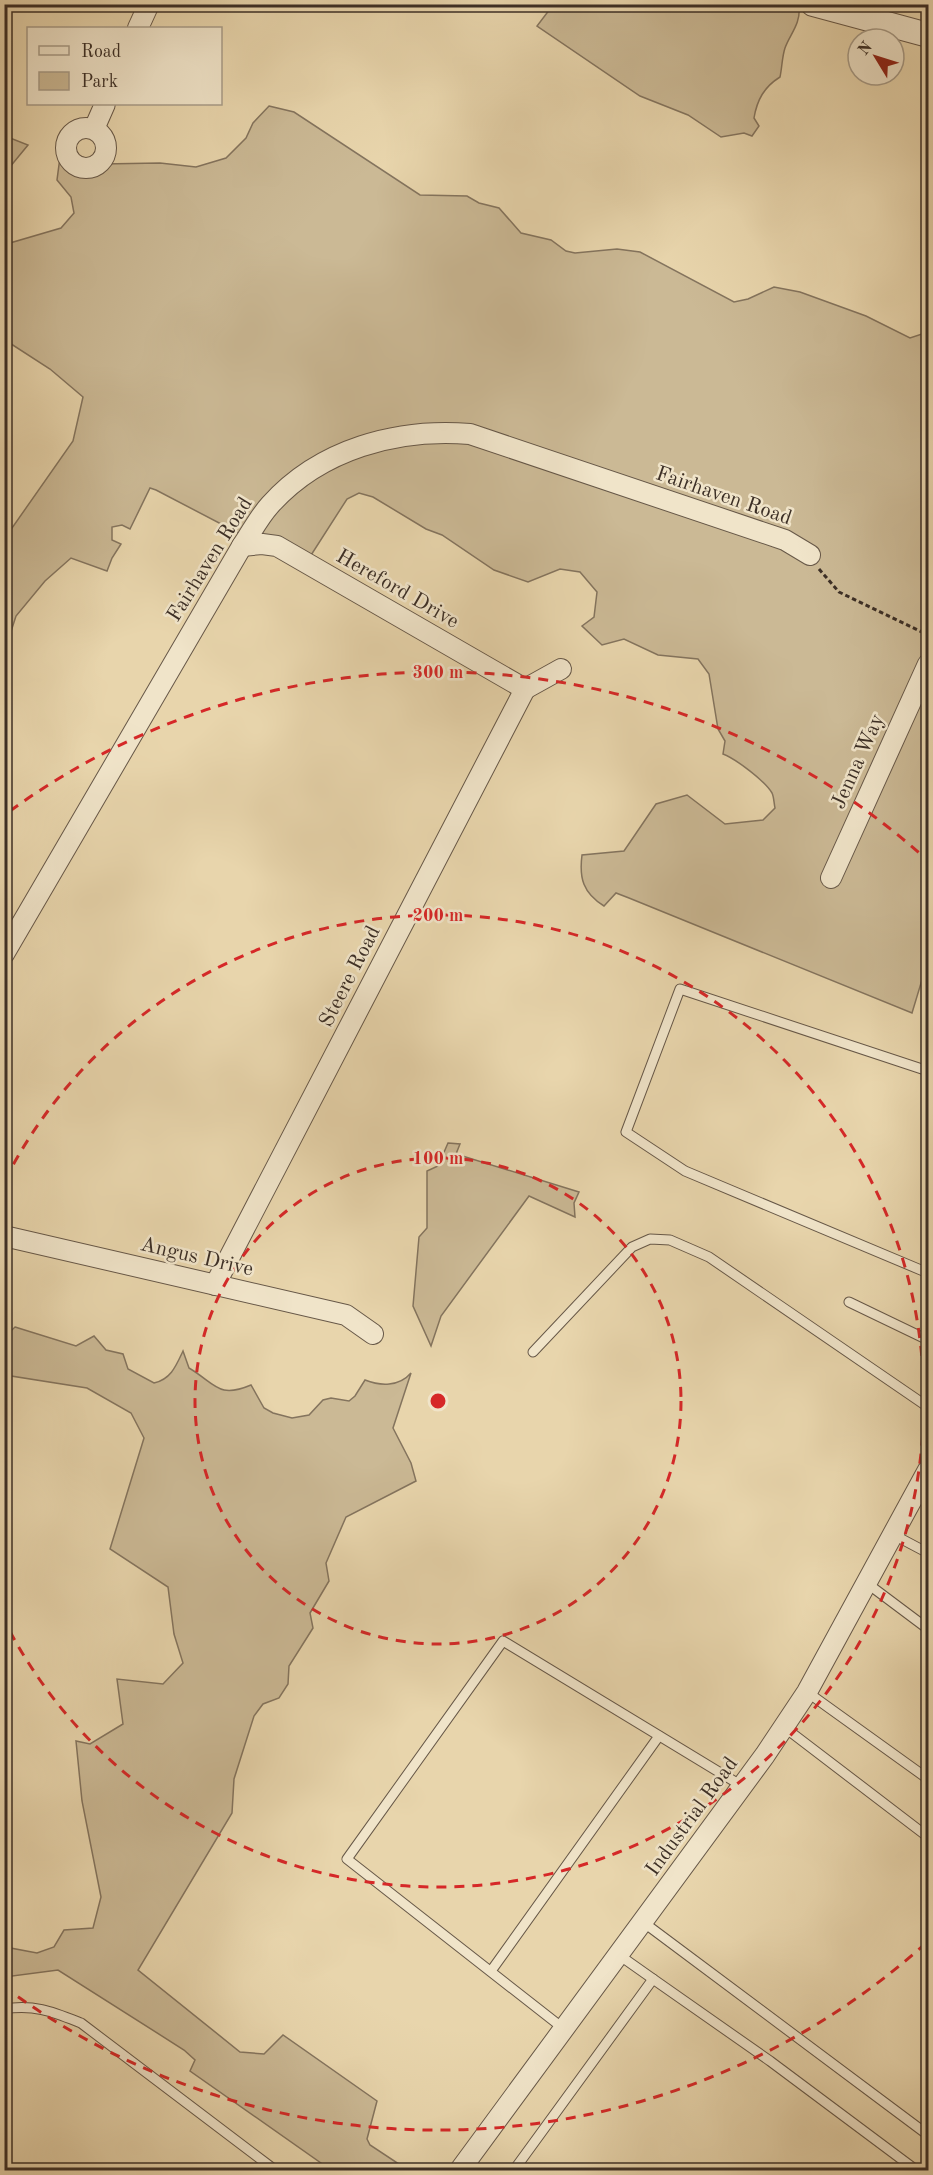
<svg xmlns="http://www.w3.org/2000/svg" width="933" height="2175" viewBox="0 0 933 2175" font-family="'Old Standard TT',serif">
<rect width="100%" height="100%" fill="#e8d5ac"/>
<filter id="stains"><feTurbulence type="fractalNoise" baseFrequency=".00333" numOctaves="4"/><feColorMatrix values="0 0 0 0 .2 0 0 0 0 .09 0 0 0 0 .02 0 0 0 .5 -.17"/></filter>
<radialGradient id="worn" r=".72"><stop offset=".6" stop-color="#630" stop-opacity="0"/><stop offset="1" stop-color="#630" stop-opacity=".3"/></radialGradient>
<g fill="#cbb995" stroke="#84745e" stroke-width="1.5">
<path d="M793,4L799,6C801,24 790,34 785,48C782,57 782,68 780,77C764,87 757,100 754,118L759,126L752,136L744,133L721,137L688,115L640,96L537,26L553,5Z"/>
<path d="M269,106L294,112L420,195L467,196L479,203L499,208L521,233L551,240L566,251L575,253L617,249L640,252L734,302L748,299L774,287L800,292L866,316L910,338L928,332V960L912,1013L629,898L616,893L604,906C583,893 579,878 582,855L624,851L656,804L687,795L725,824L763,820L775,808C774,804 774,797 772,793C765,781 736,759 723,754L725,741L718,729L709,674L698,659L658,655L624,639L602,645L582,626L594,617L597,592L580,572L560,569L528,582L494,570L442,535L426,529L373,497L359,493L347,499L306,563L246,537L156,490L150,488L130,529L122,525L112,527V540L121,544L112,558L107,571L71,558L45,581L16,616L5,650V538L73,441L83,397L50,369L5,340V247L10,243L61,228L74,213L71,197L57,180L60,157L74,154L102,164L160,163L196,167L226,158L246,138L253,123Z"/>
<polygon points="5,136 28,145 5,173"/>
<polygon points="448,1143 460,1144 456,1154 579,1192 574,1203 575,1217 529,1196 441,1316 431,1346 413,1306 419,1237 427,1228 427,1171 438,1166"/>
<path d="M15,1327L76,1346L94,1336L106,1350L123,1354L128,1369L154,1383C171,1379 176,1366 183,1351L189,1368C216,1384 218,1399 251,1385L264,1408L273,1413L292,1418L309,1415L323,1400L331,1398L349,1401L355,1396L365,1380C380,1386 399,1387 411,1373L393,1428L411,1463L416,1481L346,1517L326,1563L329,1581L310,1613L313,1628L289,1666L288,1684L279,1698L263,1704L254,1716L234,1779L232,1813L138,1970L240,2052L264,2054L283,2035L377,2101L367,2139L370,2145L408,2170H371L364,2164L358,2170H331L190,2071L195,2060L184,2050L58,1970L5,1977V1947L37,1953L54,1947L64,1930L93,1928L101,1897L82,1801L76,1741L90,1744L123,1724L117,1679L163,1684L183,1663L174,1634L168,1587L110,1549L144,1438L131,1413L87,1388L5,1375C4,1360 1,1338 15,1327Z"/>
</g>
<g fill="none" stroke-linecap="round" stroke-linejoin="round">
<defs>
<g id="service">
<polyline points="928,1071 680,989 626,1132 685,1171 928,1273"/>
<polyline points="849,1302 928,1340"/>
<polyline points="533,1352 632,1247 650,1239 670,1240 709,1257 928,1407"/>
<polyline points="894,1535 928,1553"/>
<polyline points="868,1584 928,1629"/>
<polyline points="807,1692 928,1779"/>
<polyline points="784,1727 928,1837"/>
<polyline points="643,1922 928,2135"/>
<polyline points="619,1955 653,1979"/>
<polyline points="491,1971 659,1736"/>
<path d="M4,2009C35,2004 53,2012 81,2023L275,2170"/>
<polyline points="564,2029 347,1859 503,1641 742,1786"/>
<polyline points="514,2170 653,1979 770,2061 916,2170"/>
</g>
<g id="minor">
<polyline points="138,28 149,4"/>
<circle cx="86" cy="148" r="20"/>
<polyline points="94,129 105,104"/>
<polyline points="242,546 262,544 277,546 525,689"/>
<polyline points="525,689 561,669"/>
<polyline points="831,878 928,664"/>
<path d="M4,954L242,546C251,533 259,517 270,505C320,449 397,428 470,434L785,540L810,555"/>
<polyline points="4,1236 346,1315 373,1334"/>
<polyline points="215,1285 525,689"/>
<polyline points="460,2170 765,1755 807,1692 928,1470"/>
</g>
<polyline id="tertiary" points="813,4 928,35"/>
</defs>
<use href="#service" stroke="#675848" stroke-width="11"/>
<use href="#minor" stroke="#675848" stroke-width="22"/>
<use href="#tertiary" stroke="#675848" stroke-width="26"/>
<polyline stroke="#3c2f26" stroke-width="3" stroke-dasharray="4.5 3" stroke-linecap="butt" points="819,569 839,592 928,635"/>
<use href="#service" stroke="#f0e4c9" stroke-width="9"/>
<use href="#minor" stroke="#f0e4c9" stroke-width="20"/>
<use href="#tertiary" stroke="#f0e4c9" stroke-width="24"/>
</g>
<g fill="none" stroke="#d62828" stroke-width="3" stroke-dasharray="10 8">
<circle cx="438" cy="1401" r="243"/>
<path d="M5 1180A486 486 0 1 1 5 1622"/>
<path d="M926 1943A729 729 0 0 1 10 1991M10 811A729 729 0 0 1 926 859"/>
</g>
<g text-anchor="middle" stroke-width="5" stroke-linejoin="round" paint-order="stroke">
<g font-size="21" fill="#3c2f26" stroke="#f0e4c9">
<text transform="translate(724 495) rotate(19)" y="7">Fairhaven Road</text>
<text transform="translate(209 559) rotate(-58)" y="7">Fairhaven Road</text>
<text transform="translate(398 588) rotate(30)" y="7">Hereford Drive</text>
<text transform="translate(857 761) rotate(-66)" y="7">Jenna Way</text>
<text transform="translate(349 976) rotate(-63)" y="7">Steere Road</text>
<text transform="translate(197 1256) rotate(13)" y="7">Angus Drive</text>
<text transform="translate(691 1816) rotate(-54)" y="7">Industrial Road</text>
</g>
</g>
<circle cx="438" cy="1401" r="9" fill="#d62828" stroke="#f0e4c9" stroke-width="3"/>
<g font-size="18" text-anchor="middle" font-weight="bold" fill="#d62828" stroke="#f0e4c9" stroke-width="5" stroke-linejoin="round" paint-order="stroke">
<text x="438" y="678">300 m</text>
<text x="438" y="921">200 m</text>
<text x="438" y="1164">100 m</text>
</g>
<rect width="933" height="2175" fill="none" stroke="#e8d5ac" stroke-width="24"/>
<rect x="6" y="6" width="921" height="2163" fill="none" stroke="#3c2f26" stroke-width="3"/>
<rect x="12" y="12" width="909" height="2151" fill="none" stroke="#3c2f26" stroke-width="1.5"/>
<rect x="27" y="27" width="195" height="78" fill="#f0e4c9" stroke="#a89c88" stroke-width="1.5"/>
<rect x="39" y="46" width="30" height="9" fill="#f0e4c9" stroke="#a89c88" stroke-width="1.5"/>
<text x="81" y="57" font-size="18" fill="#3c2f26">Road</text>
<rect x="39" y="72" width="30" height="18" fill="#cbb995" stroke="#a89c88" stroke-width="1.5"/>
<text x="81" y="87" font-size="18" fill="#3c2f26">Park</text>
<g transform="translate(876 57) rotate(308)"><circle r="28" fill="#f0e4c9" stroke="#a89c88" stroke-width="1.5"/>
<path d="M0-4.5L10 22L0 15L-10 22Z" fill="#8f2418"/>
<text y="-9" font-size="16" font-weight="bold" text-anchor="middle" fill="#3c2f26">N</text>
</g>
<rect width="100%" height="100%" filter="url(#stains)"/>
<rect width="100%" height="100%" fill="url(#worn)"/>
</svg>
